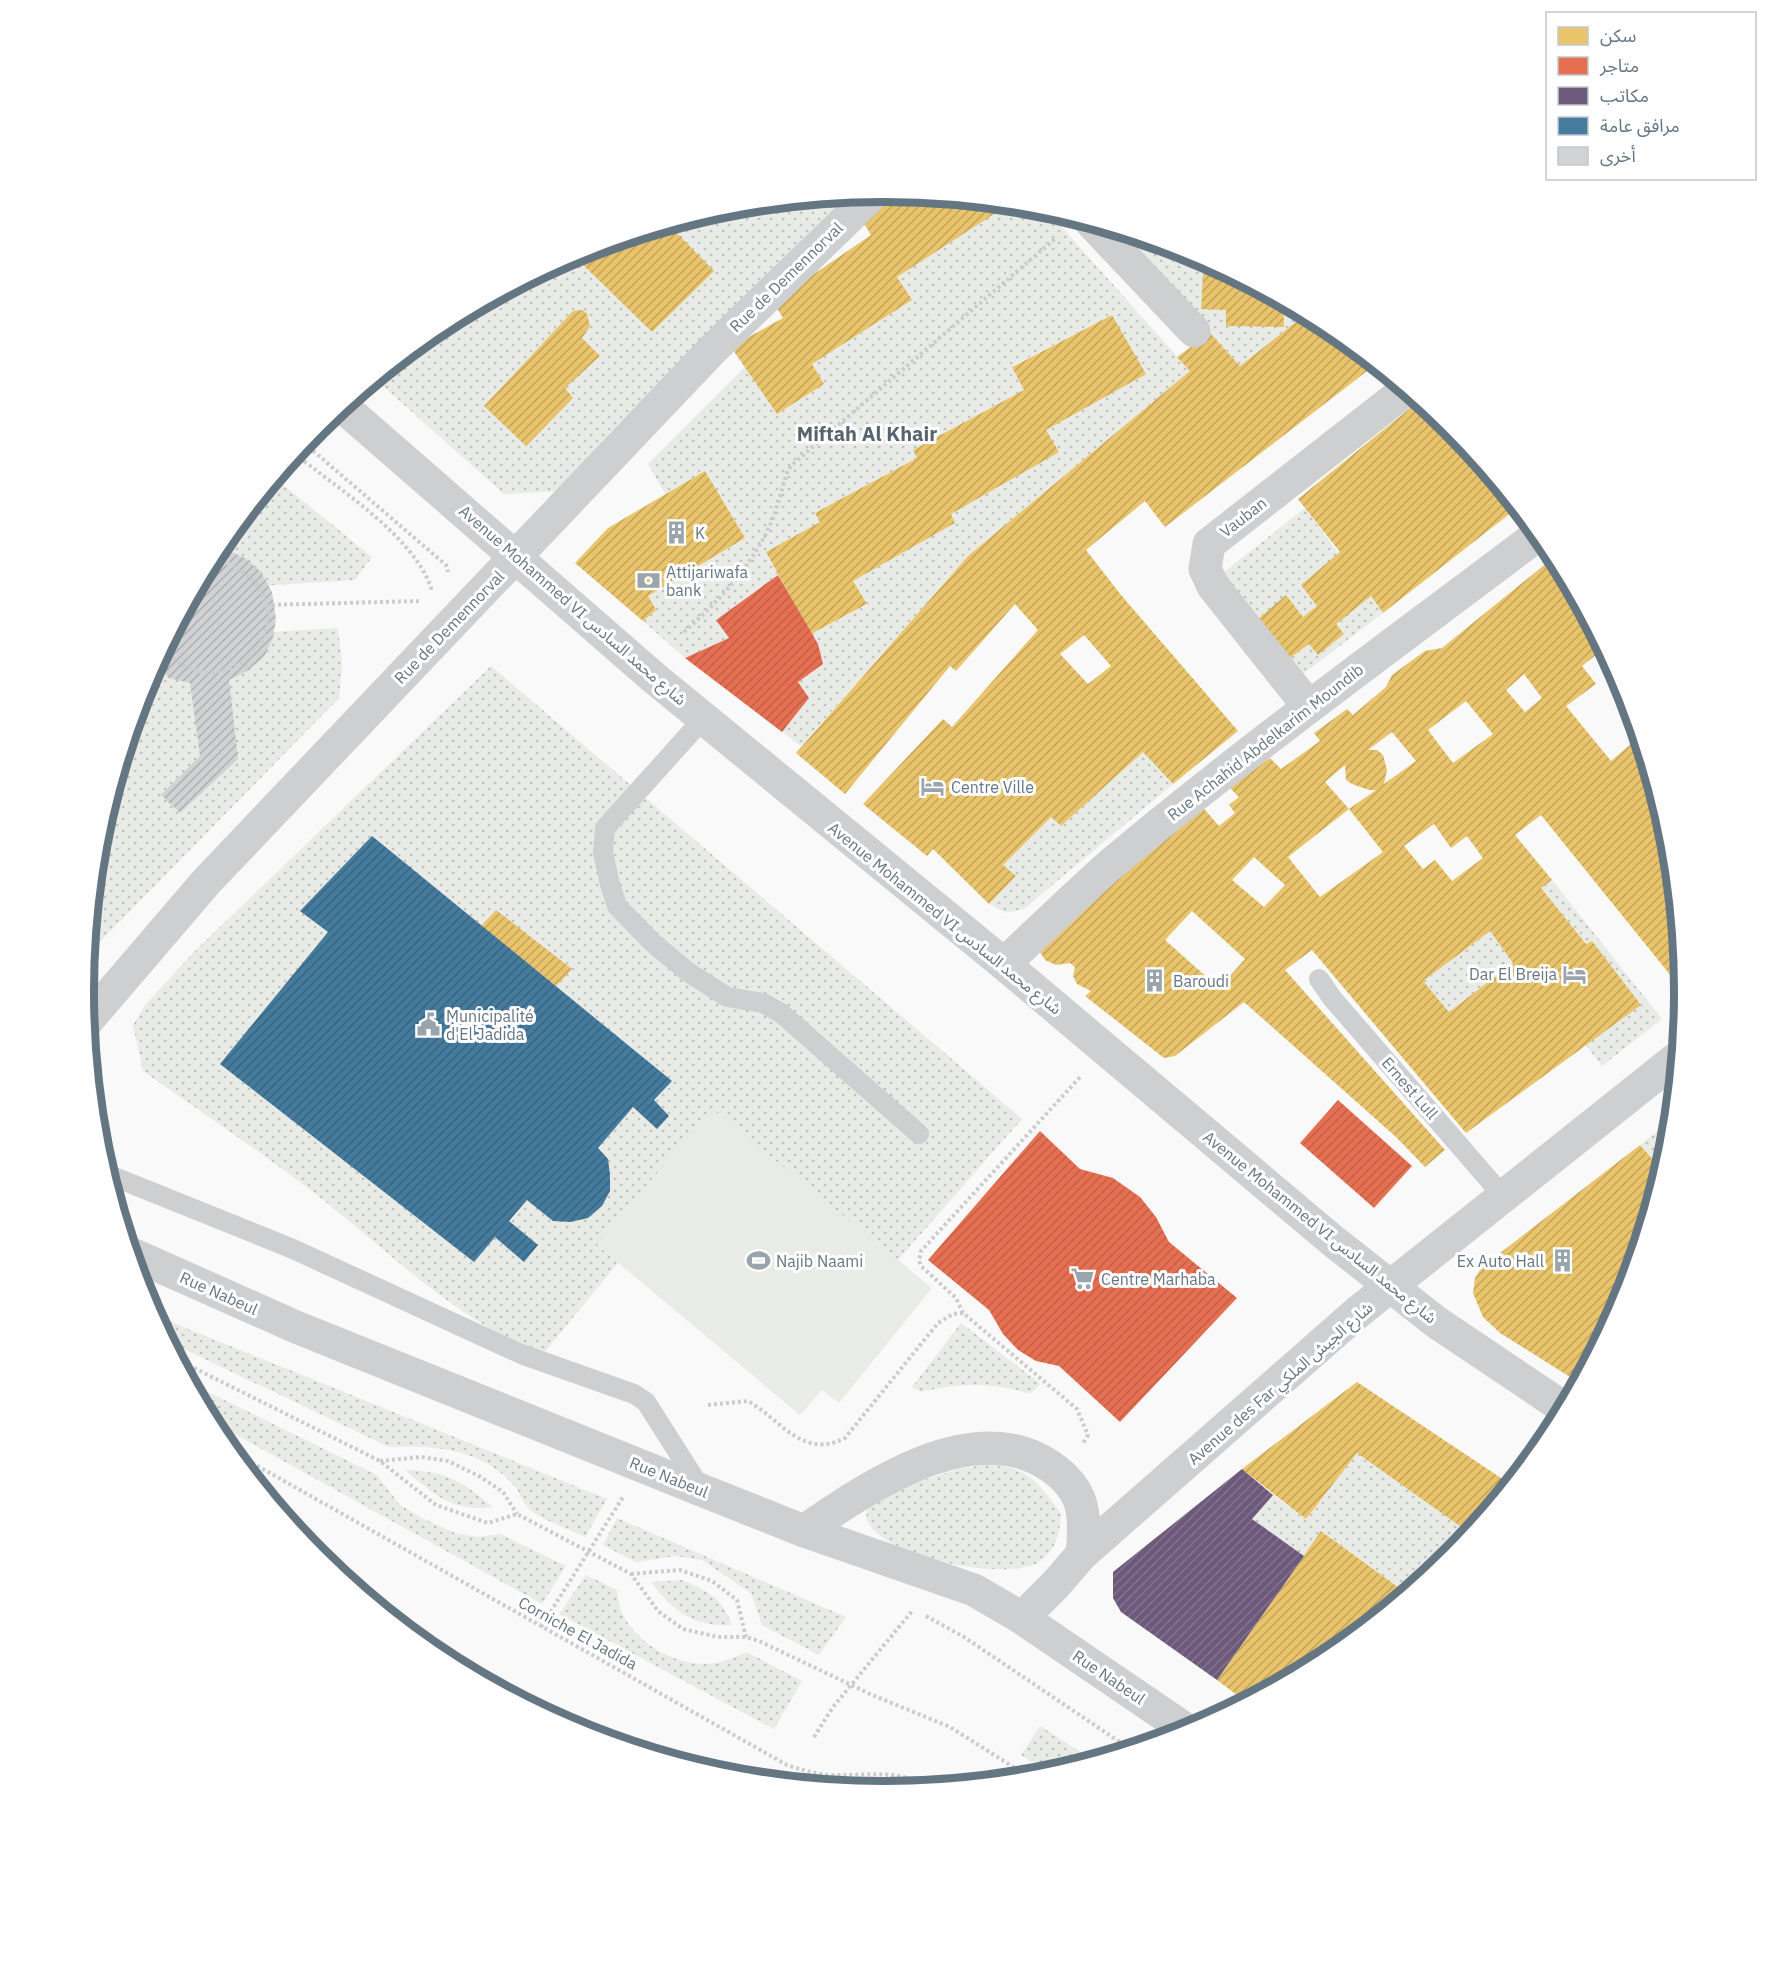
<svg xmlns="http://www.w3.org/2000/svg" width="1768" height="1983" viewBox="0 0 1768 1983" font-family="'IBM Plex Sans','Noto Sans Arabic',sans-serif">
<defs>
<pattern id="park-dots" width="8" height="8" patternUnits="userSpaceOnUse" patternTransform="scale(1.5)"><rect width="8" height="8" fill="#e8ebe6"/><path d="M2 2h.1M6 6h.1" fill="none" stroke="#c0c3c0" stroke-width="1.8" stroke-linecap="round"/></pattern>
<pattern id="homes-hatch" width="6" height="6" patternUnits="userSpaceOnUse" patternTransform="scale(1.5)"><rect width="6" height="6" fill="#e9c46a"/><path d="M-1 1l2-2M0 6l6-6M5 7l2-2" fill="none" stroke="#c0a45d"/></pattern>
<pattern id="shops-hatch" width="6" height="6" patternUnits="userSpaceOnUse" patternTransform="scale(1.5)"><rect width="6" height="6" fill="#e76f51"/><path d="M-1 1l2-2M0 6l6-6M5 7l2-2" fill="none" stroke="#bf6049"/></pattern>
<pattern id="offices-hatch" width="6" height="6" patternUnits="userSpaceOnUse" patternTransform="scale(1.5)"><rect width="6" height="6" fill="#6d597a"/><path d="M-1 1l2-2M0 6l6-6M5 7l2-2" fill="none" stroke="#81728d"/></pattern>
<pattern id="public-hatch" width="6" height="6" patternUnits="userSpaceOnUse" patternTransform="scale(1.5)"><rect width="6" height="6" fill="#457b9d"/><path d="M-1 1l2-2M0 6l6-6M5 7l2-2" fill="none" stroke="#3b6580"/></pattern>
<pattern id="building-hatch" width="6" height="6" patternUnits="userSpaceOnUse" patternTransform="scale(1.5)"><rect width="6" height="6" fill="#d0d2d3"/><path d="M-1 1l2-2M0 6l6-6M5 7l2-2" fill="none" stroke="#acafb1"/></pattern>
</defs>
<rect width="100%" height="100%" fill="#f9f9f9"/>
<polygon fill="#e8ebe6" points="711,1107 932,1288 839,1403 822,1390 800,1415 597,1245"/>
<g fill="url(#park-dots)">
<polygon points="848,195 559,491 504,494 375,379 440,326 578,252 728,207"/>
<polygon points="986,202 1045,208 1190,371 968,556 801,746 782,732 809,698 798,682 823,664 818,644 811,634 867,605 853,581 955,523 951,514 1058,452 1046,430 1145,374 1112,315 1012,366 1024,390 913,450 917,458 815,513 820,522 766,552 778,575 716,619 729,638 685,658 643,621 655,610 648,596 745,538 705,471 665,494 648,464 745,367 777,414 824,384 812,364 911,301 897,277 993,213"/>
<polygon points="1142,238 1190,253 1306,314 1240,366 1132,247"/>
<polygon points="275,478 372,557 355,580 196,590 219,547"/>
<polygon points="1305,508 1383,613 1299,677 1223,573"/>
<polygon points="338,628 342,663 339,698 88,954 99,835 145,685 170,638"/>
<path d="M491,666L1022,1119L898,1260L711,1108L597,1245L618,1263L543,1354C455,1321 386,1248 313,1192C258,1150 200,1111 143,1071L133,1025L146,1004L194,952Z"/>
<polygon points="1143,752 1173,784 1024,909 1006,913 989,904 1015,877 1003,865 1051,817 1061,826"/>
<polygon points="1552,880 1662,1019 1602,1066 1585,1044 1641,1005 1592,941 1586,944 1541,888"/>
<polygon points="1490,931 1513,963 1449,1012 1423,981"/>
<polygon points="1671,1120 1669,1148 1662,1170 1640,1145"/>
<path d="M154,1315L607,1499L585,1537C571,1530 537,1518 528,1508C523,1502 520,1494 516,1488C485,1449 434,1445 389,1447L169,1342Z"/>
<path d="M961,1323L1041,1384L1030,1394C992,1382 960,1383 921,1392L912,1387Z"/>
<polygon points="190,1383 377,1475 400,1505 424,1519 455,1533 478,1537 500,1534 566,1566 542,1604 211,1421"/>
<polygon points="1357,1453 1464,1529 1432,1572 1406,1593 1322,1531 1304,1556 1252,1519 1273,1495 1306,1519"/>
<path d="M988,1464C1027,1467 1040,1483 1061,1514C1060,1532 1056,1551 1039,1562C1005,1582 886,1558 868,1522C863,1511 871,1502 879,1494L959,1469Z"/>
<path d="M405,1470C446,1471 463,1482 493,1507C453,1513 434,1494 405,1470Z"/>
<polygon points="617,1518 846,1617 819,1655 762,1625 751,1593 702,1560 675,1556 636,1562 603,1545"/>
<path d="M586,1575L617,1590C618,1597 619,1606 622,1613C637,1645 680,1669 716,1663C726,1661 737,1656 747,1652L802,1681L774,1729L559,1614Z"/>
<path d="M683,1580C709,1593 721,1596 732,1625C693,1627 673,1611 651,1582Z"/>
<polygon points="1040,1726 1093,1760 1050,1773 1021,1755"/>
</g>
<g fill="url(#homes-hatch)" fill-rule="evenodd">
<polygon points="897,193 986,202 994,214 897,277 912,300 812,364 824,384 777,414 731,347 783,318 773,302 871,235 860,217"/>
<polygon points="669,225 714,271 652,332 573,255"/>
<polygon points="1114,229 1142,238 1132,247"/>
<polygon points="1204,260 1283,302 1284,327 1226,326 1226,310 1201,309"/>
<polygon points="583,310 587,314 590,326 582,338 600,356 565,388 573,398 526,446 484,406 573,311"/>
<path d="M1306,314L1329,327L1375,365L1165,527L1145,501L1086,550L1121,595L1238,731L1173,784L1143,752L1061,826L1051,817L1003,865L1016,876L989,904L933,849L927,856L863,804L943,719L952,727L1038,630L1015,604L956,671L950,666L845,794L796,753L968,556L1190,371L1177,357L1210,333L1240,366ZM1084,635L1111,666L1088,684L1060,654Z"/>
<polygon points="1112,315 1146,374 1046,430 1059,452 951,514 955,523 853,581 867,604 811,634 766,552 820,522 815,513 917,458 913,450 1024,390 1012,367"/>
<polygon points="1419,401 1450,426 1517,508 1383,613 1371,596 1336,624 1344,634 1318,655 1309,644 1283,663 1251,625 1286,595 1303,617 1317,606 1301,585 1340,552 1298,499"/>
<polygon points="705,471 745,538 648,596 656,610 643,621 575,563 608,528"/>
<path d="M1554,557L1609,660L1601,651L1582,666L1596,684L1566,706L1611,761L1639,737L1669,836L1684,992L1541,815L1515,835L1552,880L1541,888L1586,944L1592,941L1641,1005L1466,1133L1312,950L1285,970L1445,1150L1425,1167L1396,1137L1244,1002L1175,1056L1164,1058L1085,996L1091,991L1077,984L1073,976L1075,967L1070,963L1056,965L1045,960L1040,952L1199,803L1219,826L1235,813L1229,805L1239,797L1228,786L1270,758L1281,769L1320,741L1314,733L1347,709L1353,715L1386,687L1392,675L1425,651L1442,648ZM1524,674L1542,698L1525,712L1506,690ZM1466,701L1493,734L1453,763L1428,730ZM1392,732L1416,761L1384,784L1387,770L1383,755L1377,750H1368ZM1345,765L1346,780L1352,784L1369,790H1376L1349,809L1383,852L1320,897L1288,857L1349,809L1325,782ZM1434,824L1451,848L1467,836L1483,858L1452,881L1435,860L1423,869L1404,846ZM1254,857L1285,885L1264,907L1232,880ZM1192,911L1245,959L1219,988L1165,940ZM1490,931L1513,963L1449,1012L1423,981Z"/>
<polygon points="496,910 572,969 556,986 481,926"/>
<polygon points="1640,1145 1662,1170 1623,1298 1578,1382 1500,1333 1483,1317 1473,1293 1475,1278 1482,1267"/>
<polygon points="1357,1382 1510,1484 1449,1557 1434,1570 1464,1529 1357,1453 1306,1519 1242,1469"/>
<polygon points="1321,1531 1406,1593 1328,1657 1245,1701 1217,1680"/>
<polygon points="886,1781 888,1791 827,1786 827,1784"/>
</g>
<g fill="url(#shops-hatch)">
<polygon points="778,575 818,644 823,664 798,682 809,698 782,732 685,658 729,638 716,620"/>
<polygon points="1338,1100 1412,1166 1374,1208 1300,1143"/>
<polygon points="1040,1131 1080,1169 1113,1178 1140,1197 1156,1217 1169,1242 1237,1298 1120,1422 1059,1366 1036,1361 1018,1350 1003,1334 989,1310 928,1260"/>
</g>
<polygon fill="url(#offices-hatch)" points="1242,1469 1273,1495 1252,1519 1304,1556 1217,1680 1121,1612 1113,1598 1113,1572"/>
<polygon fill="url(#public-hatch)" points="372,836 672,1081 654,1100 669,1116 657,1129 633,1107 598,1148 608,1159 610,1175 610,1191 602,1206 588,1218 570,1222 553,1221 527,1200 509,1221 538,1245 524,1262 495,1237 474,1262 220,1064 328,932 300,911"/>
<polygon fill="url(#building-hatch)" points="230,533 231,552 245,558 261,572 272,592 276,619 273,638 264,657 247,671 229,680 238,759 180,813 161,795 200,756 190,683 169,678 155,666 219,547"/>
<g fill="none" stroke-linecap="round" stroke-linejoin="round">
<g stroke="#cbcccd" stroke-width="4" stroke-dasharray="3 3" stroke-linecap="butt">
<polyline points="304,443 446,565 448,572"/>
<path d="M295,454C338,489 416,537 432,591"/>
<polyline points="266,605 421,601"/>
<path d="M684,632C718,602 753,565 771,523C778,506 782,488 788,470L794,463L1057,237"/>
<path d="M164,650C216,709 301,637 255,583C243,569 230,561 212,560"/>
<polyline points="963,1313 956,1298 921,1266 919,1261 921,1251 1081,1076"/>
<polyline points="178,1360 380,1461 436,1505 488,1523 517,1514 631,1574 658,1611 683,1629 718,1637 746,1637 759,1641 870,1694 950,1727 1029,1777"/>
<path d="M708,1405L748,1401C781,1420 803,1460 845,1438L938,1323L953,1314L963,1313L1077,1409L1088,1435L1082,1445"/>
<path d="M231,1451L787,1765C802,1770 816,1774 832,1775C866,1776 896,1768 927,1787"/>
<polyline points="380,1461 421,1457 448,1461 479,1476 503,1492 517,1514"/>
<polyline points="631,1574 680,1570 712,1581 737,1600 746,1637"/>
<polyline points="926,1616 964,1637 1130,1749"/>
<polyline points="541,1627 623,1497"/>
<polyline points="814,1737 833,1707 913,1610"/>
</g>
<g stroke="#cecfd0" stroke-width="20">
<polyline points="703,719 605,828 603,853 610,884 617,906 653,943 688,972 727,997 763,1003 781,1013 919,1134"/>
<polyline points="1319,979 1332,998 1503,1196"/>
<polyline points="107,1174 293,1249 521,1354 634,1394 646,1402 700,1487"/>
</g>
<g stroke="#cecfd0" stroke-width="33">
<polyline points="1091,222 1194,331"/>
<polyline points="342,406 653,677 1004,964 1333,1241 1436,1322 1564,1408"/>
<polyline points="1309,707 1213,586 1205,569 1209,544 1406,390"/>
<path d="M1004,964C1039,931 1074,897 1110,865C1248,749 1395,643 1539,534"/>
<polyline points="87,1021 206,882 713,349 874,193"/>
<polyline points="132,1254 296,1327 701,1490 804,1531 974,1590 1022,1618 1188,1731"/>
<path d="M804,1531C868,1487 973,1414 1050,1466C1085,1490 1086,1514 1082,1554"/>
<polyline points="1022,1618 1057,1583 1082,1554 1358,1312 1677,1058"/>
</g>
</g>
<defs>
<symbol id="building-bare" viewBox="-9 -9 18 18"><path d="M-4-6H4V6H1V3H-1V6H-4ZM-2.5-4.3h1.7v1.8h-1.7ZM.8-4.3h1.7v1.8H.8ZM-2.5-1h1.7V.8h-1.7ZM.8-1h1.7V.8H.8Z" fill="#99a4ac" stroke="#fff" stroke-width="2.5" paint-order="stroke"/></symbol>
<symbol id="bank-bare" viewBox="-9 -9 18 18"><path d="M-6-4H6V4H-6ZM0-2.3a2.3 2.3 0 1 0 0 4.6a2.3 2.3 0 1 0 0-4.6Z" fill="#99a4ac" stroke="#fff" stroke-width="2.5" paint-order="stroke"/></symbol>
<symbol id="hotel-bare" viewBox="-9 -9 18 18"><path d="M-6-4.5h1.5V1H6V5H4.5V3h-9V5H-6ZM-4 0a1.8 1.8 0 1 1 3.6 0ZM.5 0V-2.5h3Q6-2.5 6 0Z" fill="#99a4ac" stroke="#fff" stroke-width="2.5" paint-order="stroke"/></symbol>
<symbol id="civic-bare" viewBox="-9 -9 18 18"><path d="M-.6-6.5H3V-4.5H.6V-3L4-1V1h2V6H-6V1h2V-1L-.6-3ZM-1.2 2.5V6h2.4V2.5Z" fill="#99a4ac" stroke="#fff" stroke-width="2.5" paint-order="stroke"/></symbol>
<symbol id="stadium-bare" viewBox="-9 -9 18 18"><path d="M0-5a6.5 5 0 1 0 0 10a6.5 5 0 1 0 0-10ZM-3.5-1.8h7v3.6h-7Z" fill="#99a4ac" stroke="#fff" stroke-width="2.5" paint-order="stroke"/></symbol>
<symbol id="supermarket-bare" viewBox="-9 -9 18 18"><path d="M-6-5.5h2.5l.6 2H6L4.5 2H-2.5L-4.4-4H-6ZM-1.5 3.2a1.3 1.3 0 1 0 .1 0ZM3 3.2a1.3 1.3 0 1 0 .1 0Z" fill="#99a4ac" stroke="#fff" stroke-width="2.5" paint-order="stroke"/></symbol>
</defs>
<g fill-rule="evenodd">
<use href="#building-bare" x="660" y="516" width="33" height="33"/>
<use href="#bank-bare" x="632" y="564" width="33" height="33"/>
<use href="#hotel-bare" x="916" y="770" width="33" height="33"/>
<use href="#hotel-bare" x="1558" y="958" width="33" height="33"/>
<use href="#building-bare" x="1138" y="964" width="33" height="33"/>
<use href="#civic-bare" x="412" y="1008" width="33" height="33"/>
<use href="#stadium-bare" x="742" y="1244" width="33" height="33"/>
<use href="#building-bare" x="1546" y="1244" width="33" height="33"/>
<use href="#supermarket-bare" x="1066" y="1262" width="33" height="33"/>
</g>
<g text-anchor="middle" stroke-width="6" stroke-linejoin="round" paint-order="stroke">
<g font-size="16" fill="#657683" stroke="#fff">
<text transform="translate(786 277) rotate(-44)" y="6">Rue de Demennorval</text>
<text transform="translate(1243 517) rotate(-38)" y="6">Vauban</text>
<text transform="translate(573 605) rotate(41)" y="6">Avenue Mohammed VI شارع محمد السادس</text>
<text transform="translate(449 627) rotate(-46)" y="6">Rue de Demennorval</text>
<text transform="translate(1265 742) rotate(-38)" y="6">Rue Achahid Abdelkarim Moundib</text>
<text transform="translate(945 918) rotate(39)" y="6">Avenue Mohammed VI شارع محمد السادس</text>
<text transform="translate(1410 1088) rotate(49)" y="6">Ernest Lull</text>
<text transform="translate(1320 1227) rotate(39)" y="6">Avenue Mohammed VI شارع محمد السادس</text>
<text transform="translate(219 1293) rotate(24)" y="6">Rue Nabeul</text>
<text transform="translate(1280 1383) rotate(-41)" y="6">Avenue des Far شارع الجيش الملكي</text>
<text transform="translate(669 1477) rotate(22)" y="6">Rue Nabeul</text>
<text transform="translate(578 1633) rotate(29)" y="6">Corniche El Jadida</text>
<text transform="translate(1109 1677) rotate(34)" y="6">Rue Nabeul</text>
</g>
<g font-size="16" fill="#657683" stroke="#fff" text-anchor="start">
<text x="695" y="539">K</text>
<text x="666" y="578">Attijariwafa<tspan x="666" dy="18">bank</tspan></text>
<text x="951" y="793">Centre Ville</text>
<text x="1557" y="980" text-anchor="end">Dar El Breija</text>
<text x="1173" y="987">Baroudi</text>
<text x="446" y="1022">Municipalité<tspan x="446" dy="18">d'El Jadida</tspan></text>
<text x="776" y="1267">Najib Naami</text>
<text x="1544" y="1267" text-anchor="end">Ex Auto Hall</text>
<text x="1101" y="1285">Centre Marhaba</text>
</g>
<g font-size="20" font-weight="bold" fill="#57646e" stroke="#fff">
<text x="867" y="441">Miftah Al Khair</text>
</g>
</g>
<path d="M0 0H1768V1983H0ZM883 202H885A789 789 0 0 1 1674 991V992A789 789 0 0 1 885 1781H883A789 789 0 0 1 94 992V991A789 789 0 0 1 883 202Z" fill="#fff" fill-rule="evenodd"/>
<path fill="none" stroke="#657683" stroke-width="8" d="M883 202H885A789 789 0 0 1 1674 991V992A789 789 0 0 1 885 1781H883A789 789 0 0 1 94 992V991A789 789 0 0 1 883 202Z"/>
<rect x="1546" y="12" width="210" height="168" fill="#ffffff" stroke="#c1c8cd" stroke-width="1.5"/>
<rect x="1558" y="27" width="30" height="18" fill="#e9c46a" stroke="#c1c8cd" stroke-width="1.5"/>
<text x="1600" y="42" font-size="18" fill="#657683">سكن</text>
<rect x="1558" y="57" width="30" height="18" fill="#e76f51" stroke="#c1c8cd" stroke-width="1.5"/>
<text x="1600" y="72" font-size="18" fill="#657683">متاجر</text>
<rect x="1558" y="87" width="30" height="18" fill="#6d597a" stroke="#c1c8cd" stroke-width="1.5"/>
<text x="1600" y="102" font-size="18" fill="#657683">مكاتب</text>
<rect x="1558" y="117" width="30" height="18" fill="#457b9d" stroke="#c1c8cd" stroke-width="1.5"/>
<text x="1600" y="132" font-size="18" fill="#657683">مرافق عامة</text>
<rect x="1558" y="147" width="30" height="18" fill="#d0d2d3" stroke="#c1c8cd" stroke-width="1.5"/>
<text x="1600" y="162" font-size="18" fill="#657683">أخرى</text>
</svg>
